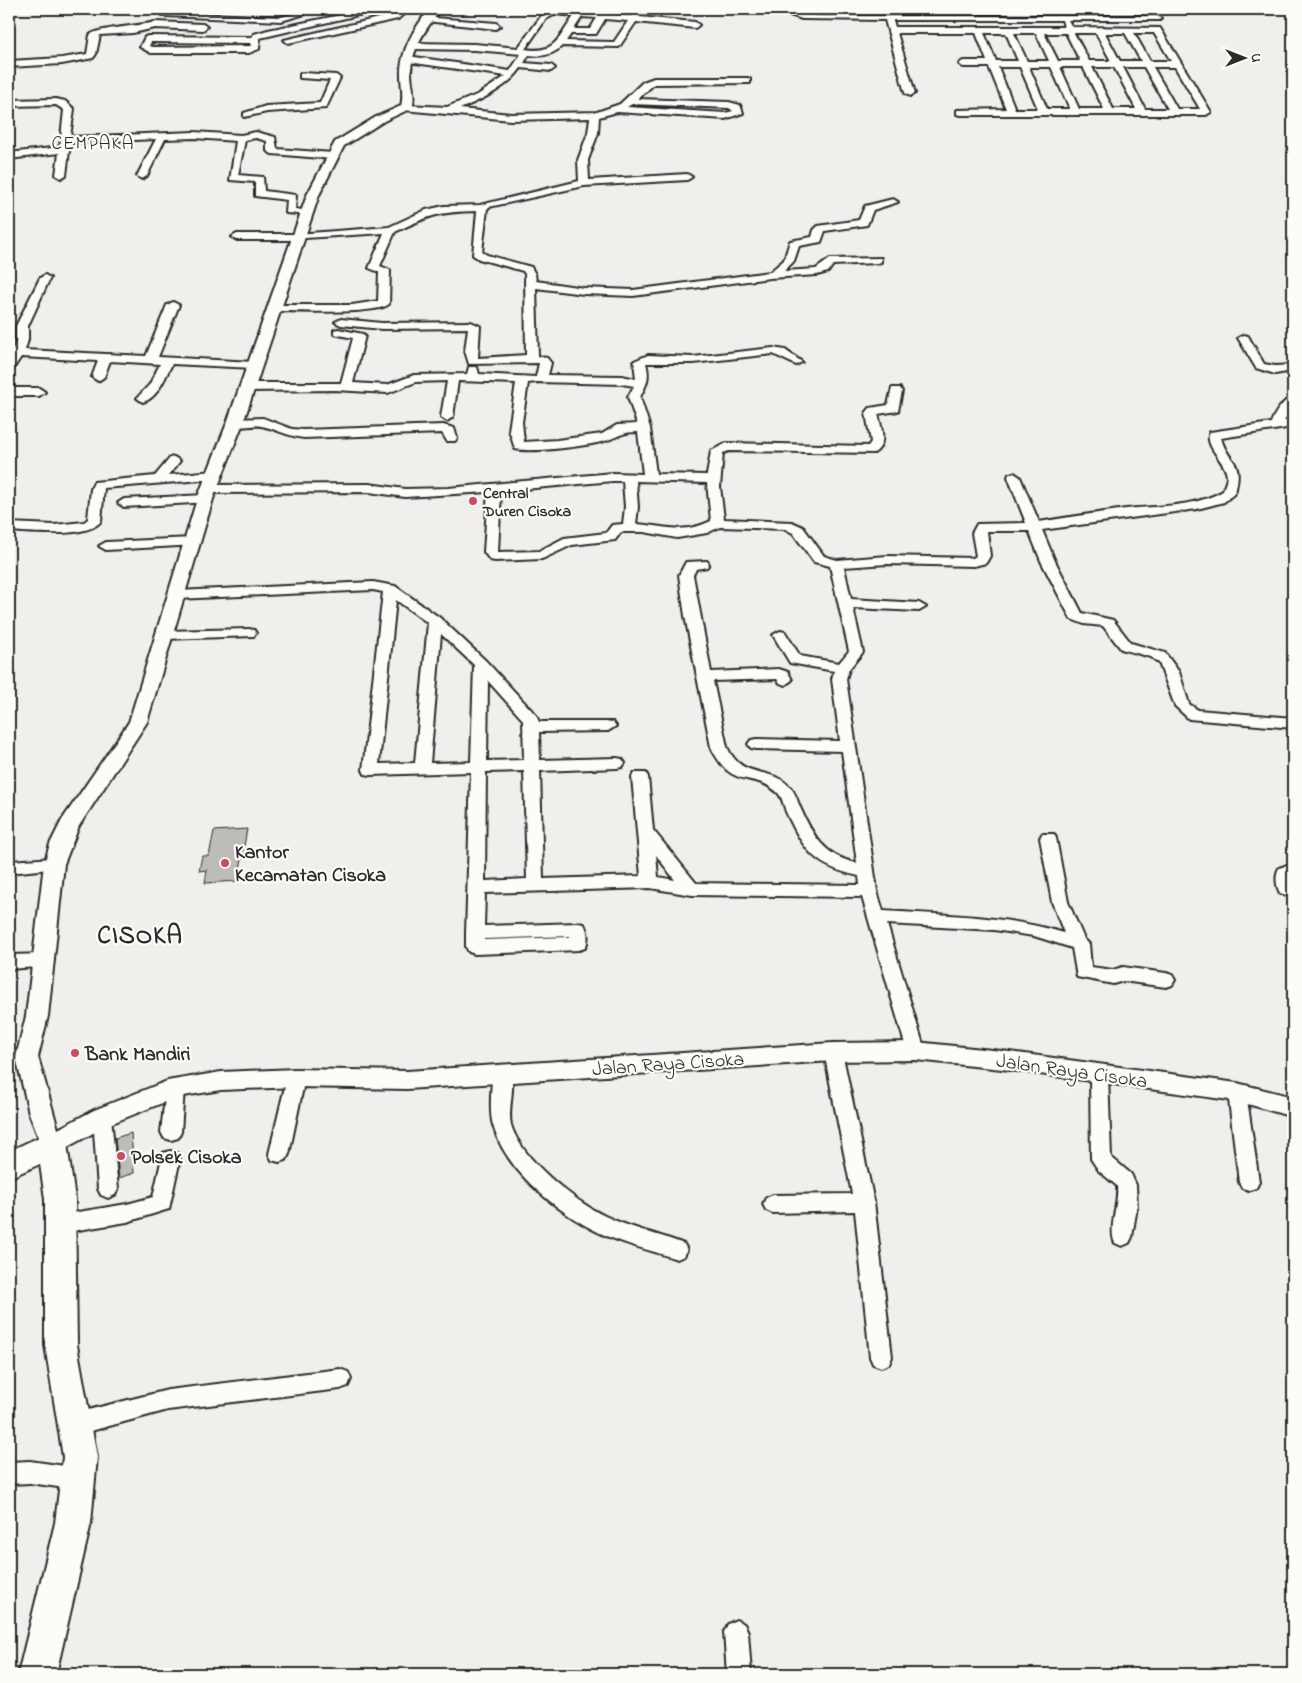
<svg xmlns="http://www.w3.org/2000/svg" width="1302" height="1683" viewBox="0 0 1302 1683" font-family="'Indie Flower',sans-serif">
<rect width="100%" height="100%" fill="#f0efeb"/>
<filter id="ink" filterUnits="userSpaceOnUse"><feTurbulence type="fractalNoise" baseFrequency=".02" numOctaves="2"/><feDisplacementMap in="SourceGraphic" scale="10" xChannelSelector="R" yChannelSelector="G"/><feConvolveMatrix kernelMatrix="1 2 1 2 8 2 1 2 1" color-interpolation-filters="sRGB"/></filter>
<g filter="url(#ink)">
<g fill="#bdbcb8" stroke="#2b2b2b">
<polygon points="247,829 238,881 205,883 207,870 199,871 202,856 209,856 214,831"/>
<polygon points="131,1133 134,1173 119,1178 115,1138"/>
</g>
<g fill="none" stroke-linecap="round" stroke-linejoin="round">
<defs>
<g id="minor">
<path d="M370,9H384L260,38L259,49L249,53H151L140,47L145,37L148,36L252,37L254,34L268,30ZM151,42L250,43L251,46L152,47L149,46Z"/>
<polygon points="400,9 409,9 398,19 288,43 284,40 392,15"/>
<path d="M603,9H611L608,14L631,16L638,11L642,13L639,17L695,22L699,25L695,28L636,22L619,47L562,46C553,55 542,57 529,55L524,63L551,65L555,68L551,71L521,68C507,88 483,99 460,109L511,114L597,112L620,104L643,82L654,78H747L750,79V83L654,84L638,99L729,102L740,105L743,113L725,119L617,112L599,117L598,133L588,160L589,180L687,174L692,177L687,180L584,186L489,207L487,209L482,252L487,255L531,267L535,274L536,281L584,288L633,290L770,272L784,260L790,241L812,237L814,230L818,226L859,220L865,206L893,199L898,202L873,210L867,225L825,231L821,242L799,246L794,261L784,271L816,269L830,259L881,258V262L877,263L833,265L828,272L817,275L770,278L633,296L584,294L536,288L538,356L547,358L551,363L548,375L622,376L636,379L634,361L648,355L693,357L773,348L785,350L802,362L796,365L773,354L693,363H646C650,377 647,384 640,397L650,428L656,474L707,475L711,451L727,443L868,446L871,442L866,413L870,408L888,405L892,388H900L902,391L898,411L878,414C881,427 888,444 874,453L729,451L723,453L720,487L724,519L792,522L803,527L824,556L837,560L887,556L973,558L976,556L972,533L977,524L1026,523L1008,477L1009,474L1014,473L1020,477L1039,522C1068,517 1097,513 1126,509C1157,506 1196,507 1223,491C1224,486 1227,481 1227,476C1226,461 1203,446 1210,432L1271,423C1274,414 1284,399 1293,397V408L1284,421L1293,419V427L1221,438C1229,466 1244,457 1235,493L1224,502L1197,509L1042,530L1055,561L1082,613L1113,620L1131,643L1165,653L1179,672L1189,704L1198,710L1293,718V728L1189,719L1175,706L1159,663L1151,657L1121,649L1103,626L1084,624L1071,619L1041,561L1029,531H987L990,556L986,563L974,566L887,564L844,567L851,599L919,603L926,607L919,611L853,608L863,652L849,669L846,679L877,891L883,911C944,915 1005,915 1064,933L1052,902L1040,838L1042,834H1054L1056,838L1068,902L1084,939L1089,944L1091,967L1113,970L1123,967L1166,973L1172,975L1175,980L1172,985L1166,987L1123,981L1113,984L1077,977L1072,948L1034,936L994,930L887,924L925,1051L922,1056L916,1058L910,1056L907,1051L862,897L692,895L650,888L485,893L484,926L578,923L584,924C588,931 589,941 585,948L579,950L475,954L469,952L466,947V933L471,772L371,775L365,774L363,770L383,592L373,590L177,599L170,595L177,591L373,582L395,586L440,618L486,661L536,715L539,722H613L616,726L608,731L539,732L540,760L617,758L622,759L625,763L622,767L617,768L540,771L543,879L641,876L632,777L634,773H646L648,777L653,830L696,883L860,885L859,876C816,867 805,852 787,814C784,808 783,798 778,793C752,769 733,793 711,747L685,616L679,575L686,562L707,561L709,564L707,567L696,569L693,575L711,672L779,669L788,672L792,680L785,685L780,683L777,679L713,681L727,747C743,781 768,765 789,786C795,791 797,800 800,807C812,835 825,857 857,863L842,751L756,749L751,748L748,744L751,740L756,739L840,741L832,679L834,671L790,663L773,635L780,631L785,632L800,656L839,663L849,651L830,566L814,562L793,533L785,529L720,527L707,533L677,538L644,532H621L615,540L572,545L542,559L495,561L490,560L484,552L488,492L405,497L369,492L209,493L203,489L209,485L369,484L405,489L448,488L613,473L643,474L638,432C623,432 621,435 608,440C592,446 531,453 515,449L509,430L516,383L458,381L453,417L447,421L441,417L447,381L416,382L388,393L335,390L247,391L241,387L247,383H341L353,338L334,334V330L338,329L363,334L365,336L353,383L387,385L414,375L467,374L469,367H477L479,374L536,377L539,363L469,364L465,351L468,328L382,329L341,325L335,322L341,319L382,323L471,322L480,326L478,358L526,355L525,274L523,271L479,259L473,255L477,211C438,212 430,215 395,232L380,266L390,270L389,304C377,315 295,311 275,311L269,308L275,305H352L378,301L379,272L369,268L384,233L305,238L300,240H237L232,237L237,234H296L389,227L426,210L444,206L480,205L579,181L578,160L588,133L590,118L511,120L403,110V106L406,105L447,107L479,94L506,76L408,62L404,59L408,56L510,71L521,54L475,50L413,49L409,46L413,43L475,44L518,48L545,11L556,10L600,13ZM556,14L574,16C559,37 556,54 525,49L546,19ZM582,17L597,18L590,29H574ZM605,19L628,21L614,42L566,41L571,34H596ZM632,104L729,108L733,111L725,113L627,107ZM537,382L622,384L634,386L628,397L637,424L617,425L602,434L557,440L524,442L522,422L528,383ZM613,481H623L625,507L623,524L612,525L606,533L564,538L539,551L498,552L501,491ZM636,481L707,483L711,521C681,535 667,526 636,524L638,507ZM396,600L428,623L415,763L379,764ZM441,634L474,665L471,762L430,763ZM488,681L523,720L524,760L487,761ZM524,771L527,879L485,881L486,772ZM656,855L675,880L658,877ZM570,936V937L484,940V939Z"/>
<path d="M772,9C788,8 804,15 821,16H1157L1161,18L1160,20H1068L1072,27L1160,28L1211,112L1206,115H960L957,114V110L1006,109L989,67H963L959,64L963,61H987L976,33H897L915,93L910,96L905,93L885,20L802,19ZM893,20H1062L1064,27H895ZM984,33H1006L1018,61H996ZM1014,33H1036L1049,61H1027ZM1044,33H1066L1080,61H1058ZM1074,33H1096L1111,61H1089ZM1105,33H1125L1141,61H1120ZM1134,33H1154L1171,61H1150ZM998,67H1020L1038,109H1015ZM1029,67H1051L1070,109H1047ZM1060,67H1083L1104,109H1079ZM1092,67H1114L1136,109H1113ZM1123,67H1144L1168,109H1145ZM1153,67H1175L1200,109H1177Z"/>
<polygon points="163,12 281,17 301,12 305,14 281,21 166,16 163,16"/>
<polygon points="423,17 496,23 500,26 496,29 426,21 422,19"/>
<path d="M155,22L203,24L207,27L203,30L155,28L133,33L100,35L96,54L93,58L62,64L9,67V61L62,58L87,54L90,35C97,28 141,26 155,22Z"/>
<polygon points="303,73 336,75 340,78 326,108 267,112 244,117 244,113 266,106 320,103 330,80 300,78 300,74"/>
<polygon points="56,99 65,101 74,109 70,137 194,132 241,135 256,132 275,137 277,149 333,153 338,156 333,159 272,154 267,151 267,141 256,138 245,140 238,175 263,177 264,191 296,195 295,209 311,211 311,215 286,213 287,200 255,196 255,182 230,180 236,141 194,138 165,139 147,176 142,179 137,176 156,139 70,143 66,175 61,178 56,175 59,153 9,159 9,153 60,147 64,110 56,105 9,106 9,100"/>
<path d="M45,275L50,278L28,326V340L25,350L146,356L167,305L173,302L179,305L158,357L254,362L260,365L254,368L172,364C165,377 158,398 143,402L137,398L150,384L160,364L110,361L104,377L98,381L92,377L98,361L21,357L13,369L9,370V350H13L16,340V326L40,278Z"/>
<polygon points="1244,335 1248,336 1264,364 1275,366 1293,365 1293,371 1275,374 1256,368 1238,338"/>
<polygon points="9,388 39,388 45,392 39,396 9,396"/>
<path d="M263,418L292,429L304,430L443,425L454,428L457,438L455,441H447L442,433L304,438C285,436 275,428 261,426C251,424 236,431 229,423L235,419Z"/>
<path d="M174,457L180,461L169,475L214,471L220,475L214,479L104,488L101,521C87,539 30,532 9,531V523L54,525L84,522L88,519L91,489L94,482L155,476L170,458Z"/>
<polygon points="205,495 210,496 211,499 210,502 124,507 118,503 124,499"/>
<polygon points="192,538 197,539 199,542 197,545 106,550 99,546 106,542"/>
<polygon points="249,629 254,630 256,633 254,636 165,639 158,635 165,631"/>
<polygon points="54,858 60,860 62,864 60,868 9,873 9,861"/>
<path d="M1285,866L1293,867V891L1286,895L1280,893C1276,886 1275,875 1279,868Z"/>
<polygon points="45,954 51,956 54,961 51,966 9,969 9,955"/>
<polygon points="833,1045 839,1047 842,1052 874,1202 892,1357 889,1364 881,1367 873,1364 870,1357 855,1211 773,1213 766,1210 763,1204 766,1198 773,1195 852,1194 824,1052 827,1047"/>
<path d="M502,1066L509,1069C517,1085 507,1107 511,1125C521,1159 574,1201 605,1216C630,1228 658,1234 684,1244L687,1250L684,1256L677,1259C650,1250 615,1242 590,1228C553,1208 504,1168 493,1125C490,1115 491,1105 491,1095C492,1086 491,1077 495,1069Z"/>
<path d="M1099,1067L1106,1070L1108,1075L1111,1157L1131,1174L1136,1185L1137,1207L1132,1237L1129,1243L1122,1246L1115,1243C1108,1229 1119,1203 1117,1186L1099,1171L1091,1159L1090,1075L1092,1070Z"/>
<polygon points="296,1070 303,1073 305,1078 289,1154 286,1160 279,1162 272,1160 269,1154 287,1078 289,1073"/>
<polygon points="175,1080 182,1083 184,1088 181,1132 178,1138 171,1140 164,1138 161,1132 166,1088 168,1083"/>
<polygon points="1237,1084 1244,1087 1246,1092 1259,1182 1256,1188 1249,1190 1242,1188 1239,1182 1228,1092 1230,1087"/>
<polygon points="102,1109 109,1111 111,1117 118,1189 115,1195 108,1198 101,1195 98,1189 93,1117 95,1111"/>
<polygon points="170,1151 177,1153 180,1159 169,1209 127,1222 60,1233 53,1230 50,1224 53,1218 60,1215 127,1204 153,1197 163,1153"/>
<polygon points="340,1369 348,1372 351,1379 348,1386 340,1389 168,1410 76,1435 68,1431 65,1424 68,1417 76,1413 168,1390"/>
<polygon points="30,1461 79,1468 87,1471 90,1479 87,1487 79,1490 30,1483 9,1484 9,1462"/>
<polygon points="736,1620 744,1624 748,1632 751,1674 727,1674 724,1632 728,1624"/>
</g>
<path id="tertiary" d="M431,9H441C427,27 411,49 411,73C411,85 416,96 412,108L384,121L344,146L319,195L243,423L213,499L147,722L79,826L64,864L48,1016L38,1057L58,1129L94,1110L167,1081L221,1072L296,1069L407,1071L833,1043L916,1042L1002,1051L1237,1083L1293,1097V1117L1237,1101L1002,1069L916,1060L833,1061L407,1089L296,1087L221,1090L177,1097L110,1124L60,1151L52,1154L44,1151L29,1113L16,1057L26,1016L44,864L50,844L62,820L129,722L197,499L227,423L307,195L335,142L376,117L401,106C404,95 401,86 401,75C400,52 415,25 431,9Z"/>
<polygon id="primary" points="52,1131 62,1135 67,1144 75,1199 77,1345 97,1457 91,1523 56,1674 18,1674 55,1523 63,1457 45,1345 45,1199 40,1164 9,1178 9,1151"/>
</defs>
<use href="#minor" stroke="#2b2b2b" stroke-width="4"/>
<use href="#tertiary" stroke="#2b2b2b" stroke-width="4"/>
<use href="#primary" stroke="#2b2b2b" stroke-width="4"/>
<use href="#minor" fill="#fdfcf7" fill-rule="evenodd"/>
<use href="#tertiary" fill="#fdfcf7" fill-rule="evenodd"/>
<use href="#primary" fill="#fdfcf7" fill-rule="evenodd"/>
</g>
</g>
<g fill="#d1495b" stroke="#fdfcf7" stroke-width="2">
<circle cx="473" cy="501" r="5"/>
<circle cx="225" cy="863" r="5"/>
<circle cx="75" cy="1053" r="5"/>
<circle cx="121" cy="1156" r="5"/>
</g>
<g text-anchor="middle" stroke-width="4.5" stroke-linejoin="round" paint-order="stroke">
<g font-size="16" font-weight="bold" fill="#2b2b2b" stroke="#fdfcf7" text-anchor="start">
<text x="483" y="498">Central<tspan x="483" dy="18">Duren Cisoka</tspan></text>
</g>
<g font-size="19" letter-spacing="1" fill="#2b2b2b" stroke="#fdfcf7">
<text x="93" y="149">CEMPAKA</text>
</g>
<g font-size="20" font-weight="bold" fill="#2b2b2b" stroke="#fdfcf7" text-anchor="start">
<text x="235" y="858">Kantor<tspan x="235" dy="23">Kecamatan Cisoka</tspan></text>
<text x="85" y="1060">Bank Mandiri</text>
<text x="131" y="1163">Polsek Cisoka</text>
</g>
<g font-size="20" fill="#2b2b2b" stroke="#fdfcf7">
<text transform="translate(668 1063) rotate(-4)" y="7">Jalan Raya Cisoka</text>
<text transform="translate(1072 1070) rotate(8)" y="7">Jalan Raya Cisoka</text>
</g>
<g font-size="25" font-weight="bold" letter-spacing="1" fill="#2b2b2b" stroke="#fdfcf7">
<text x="140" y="943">CISOKA</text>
</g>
</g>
<rect width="1302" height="1683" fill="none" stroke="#fdfcf7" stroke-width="30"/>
<rect x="15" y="15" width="1272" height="1653" fill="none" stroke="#2b2b2b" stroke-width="2" filter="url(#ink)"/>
<g transform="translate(1244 58) rotate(90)" stroke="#fdfcf7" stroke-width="4" paint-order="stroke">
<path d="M0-4L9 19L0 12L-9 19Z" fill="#2b2b2b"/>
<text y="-8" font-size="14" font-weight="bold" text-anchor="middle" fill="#2b2b2b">U</text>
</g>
</svg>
